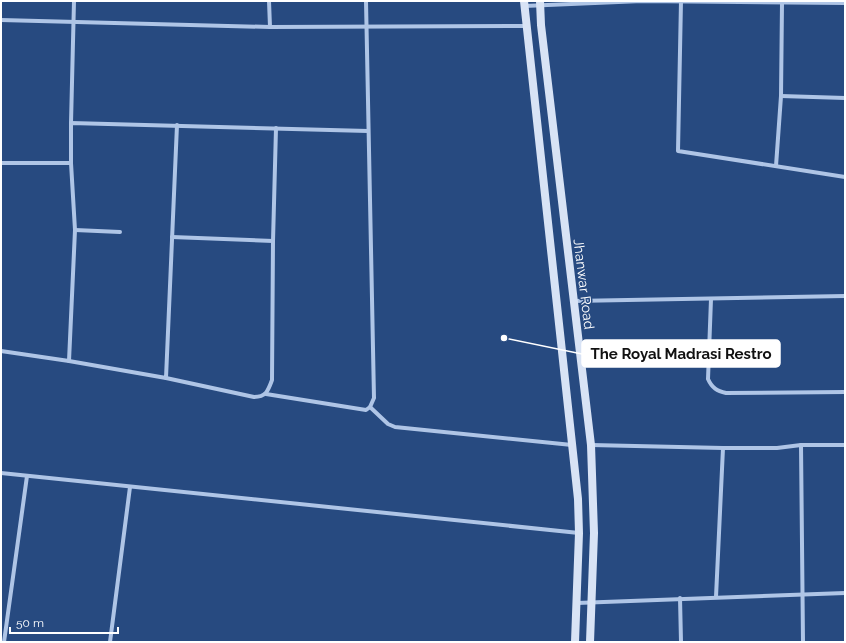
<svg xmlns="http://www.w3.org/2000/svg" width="846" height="643" viewBox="0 0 846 643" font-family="Raleway,sans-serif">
<rect width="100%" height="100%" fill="#274a80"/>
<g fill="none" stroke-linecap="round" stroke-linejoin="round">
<g stroke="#afc5e6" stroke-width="4">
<polyline points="269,1 270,27"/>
<polyline points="681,1 678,151 845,177"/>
<polyline points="524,6 642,1 845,3"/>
<polyline points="1,20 270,27 526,26"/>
<polyline points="781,96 845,98"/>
<polyline points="71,123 74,1"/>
<polyline points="1,163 71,163 71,123 368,131"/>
<polyline points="776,166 781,96 782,3"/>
<polyline points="75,230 120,232"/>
<polyline points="172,237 273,241"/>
<path d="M711,299L708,379C712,388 717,391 726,393L845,392"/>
<polyline points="573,301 845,296"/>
<polyline points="1,351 69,361 75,230 71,163"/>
<polyline points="69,361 166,378 177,125"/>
<path d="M166,378L254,397C266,397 268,391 272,380L273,241L276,128"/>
<polyline points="266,394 366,410 370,407 374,398 366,1"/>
<polyline points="370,407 388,424 395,427 572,445"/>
<polyline points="591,445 723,448 777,448 801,445 845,445"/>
<polyline points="801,445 803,642"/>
<polyline points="1,473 579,533"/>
<polyline points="716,597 723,448"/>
<polyline points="680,598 681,642"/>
<polyline points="577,603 845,593"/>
<polyline points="4,642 27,476"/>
<polyline points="110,642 130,487"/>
</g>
<g stroke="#d8e3f5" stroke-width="8">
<polyline points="524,1 578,499 579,533 575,642"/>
<polyline points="540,1 541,25 591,445 594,533 590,642"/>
</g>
</g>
<g text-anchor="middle" stroke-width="3" stroke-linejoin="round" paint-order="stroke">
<g font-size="14" fill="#fff" stroke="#274a80">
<text transform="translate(584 284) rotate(83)" y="5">Jhanwar Road</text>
</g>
</g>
<path fill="none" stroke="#fff" stroke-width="1.5" d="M504 338L582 354"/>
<circle fill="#fff" stroke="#274a80" stroke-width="1.5" cx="504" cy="338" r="4"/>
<rect fill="#fff" stroke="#fff" stroke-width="1.5" x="582" y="340" width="198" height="27" rx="4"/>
<g font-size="15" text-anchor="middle" font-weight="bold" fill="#111">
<text x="681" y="359">The Royal Madrasi Restro</text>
</g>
<rect width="846" height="643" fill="none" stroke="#ffffff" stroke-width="4"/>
<path d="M10 627v6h108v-6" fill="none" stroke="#ffffff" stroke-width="2"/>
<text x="16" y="627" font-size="12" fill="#ffffff" stroke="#274a80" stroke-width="3" paint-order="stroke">50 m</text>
</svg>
